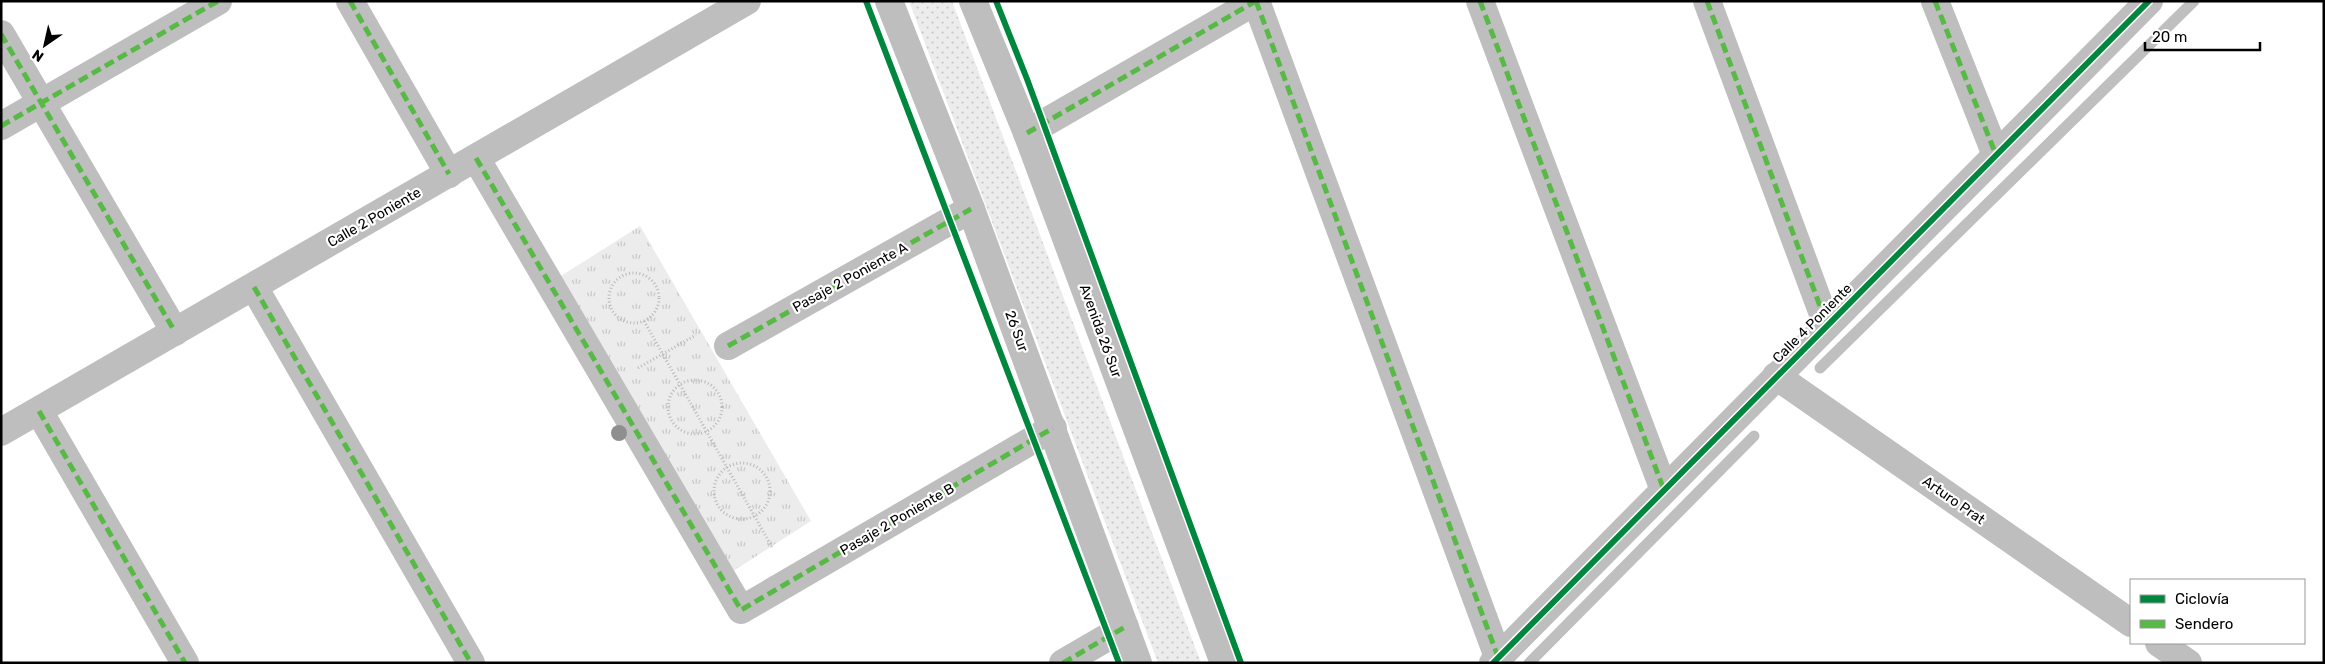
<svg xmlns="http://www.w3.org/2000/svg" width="2325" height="664" viewBox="0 0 2325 664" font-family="Rubik,sans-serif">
<defs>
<pattern id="grass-dots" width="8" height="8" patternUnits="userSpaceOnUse" patternTransform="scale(1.25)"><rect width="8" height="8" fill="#ececec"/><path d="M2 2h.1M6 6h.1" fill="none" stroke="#c9c9c9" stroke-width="1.8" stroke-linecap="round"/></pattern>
<pattern id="park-tufts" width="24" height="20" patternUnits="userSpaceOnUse" patternTransform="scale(1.25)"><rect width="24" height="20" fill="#ececec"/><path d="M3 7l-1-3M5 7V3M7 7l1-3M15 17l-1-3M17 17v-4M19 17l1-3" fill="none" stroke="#c9c9c9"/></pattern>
</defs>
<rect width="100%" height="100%" fill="#fff"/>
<polygon fill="url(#grass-dots)" points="909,1 952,1 1201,663 1158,663"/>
<polygon fill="url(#park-tufts)" points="640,226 811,521 730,573 553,281"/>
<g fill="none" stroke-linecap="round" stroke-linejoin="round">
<g stroke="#bfbfbf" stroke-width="11">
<polyline points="1820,368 2194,1"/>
<polyline points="1529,663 1754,436"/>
</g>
<g stroke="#b9b9b9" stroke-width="3" stroke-dasharray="1 2.5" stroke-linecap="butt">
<circle cx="634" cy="298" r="25"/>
<polyline points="644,321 772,547"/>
<polyline points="638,368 696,335"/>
<circle cx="695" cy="407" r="27"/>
<circle cx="742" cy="491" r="28"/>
</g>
<g stroke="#bebebe" stroke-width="28">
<polyline points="350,1 449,174"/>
<polyline points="889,1 971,209 1138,663"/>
<polyline points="973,1 1027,133 1224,663"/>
<polyline points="1256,1 1498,657"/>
<polyline points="1480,1 1664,490"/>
<polyline points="1707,1 1827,325"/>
<polyline points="1935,1 1996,155"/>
<polyline points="1,34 175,332"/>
<polyline points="1,126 218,1"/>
<polyline points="1027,133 1256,1"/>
<polyline points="476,158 741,610 1053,428"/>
<polyline points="254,287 471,663"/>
<polyline points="728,346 971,209"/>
<polyline points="1776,376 2131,623"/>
<polyline points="39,411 185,663"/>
<polyline points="1,432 747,1"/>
<polyline points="2159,643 2188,663"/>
<polyline points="1063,663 1125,627"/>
<polyline points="1493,663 2149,1"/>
</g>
<g stroke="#58b947" stroke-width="5" stroke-dasharray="10 5" stroke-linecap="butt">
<polyline points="350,1 449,174"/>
<polyline points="1256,1 1498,657"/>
<polyline points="1480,1 1664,490"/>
<polyline points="1707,1 1827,325"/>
<polyline points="1935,1 1996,155"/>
<polyline points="1,34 175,332"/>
<polyline points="1,126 218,1"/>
<polyline points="1027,133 1256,1"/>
<polyline points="476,158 741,610 1053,428"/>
<polyline points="254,287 471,663"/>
<polyline points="728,346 971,209"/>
<polyline points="39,411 185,663"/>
<polyline points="1063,663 1125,627"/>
</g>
<defs>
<g id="cycleway">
<polyline points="866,1 1119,663"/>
<polyline points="996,1 1027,79 1241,663"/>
<polyline points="1493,663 2149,1"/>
</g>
</defs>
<use href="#cycleway" stroke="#fff" stroke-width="9"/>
<use href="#cycleway" stroke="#00873e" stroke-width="6"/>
</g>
<circle fill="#8f8f8f" cx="619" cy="433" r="8"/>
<g text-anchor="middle" stroke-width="4.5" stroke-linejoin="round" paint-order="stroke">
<g font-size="14" fill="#000" stroke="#fff">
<text transform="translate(374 217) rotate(-30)" y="5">Calle 2 Poniente</text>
<text transform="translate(850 277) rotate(-29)" y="5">Pasaje 2 Poniente A</text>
<text transform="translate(1812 323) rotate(-45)" y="5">Calle 4 Poniente</text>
<text transform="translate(1017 331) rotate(70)" y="5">26 Sur</text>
<text transform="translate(1101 331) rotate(70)" y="5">Avenida 26 Sur</text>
<text transform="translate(1954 500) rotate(35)" y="5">Arturo Prat</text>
<text transform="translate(897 519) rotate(-30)" y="5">Pasaje 2 Poniente B</text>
</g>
</g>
<rect width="2325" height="664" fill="none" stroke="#000000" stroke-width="5"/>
<rect x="2130" y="579" width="175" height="65" fill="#ffffff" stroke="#999999"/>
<rect x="2140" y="595" width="25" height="8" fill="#00873e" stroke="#999999"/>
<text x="2175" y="604" font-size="15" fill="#000000">Ciclovía</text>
<rect x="2140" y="620" width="25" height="8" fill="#58b947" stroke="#999999"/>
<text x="2175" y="629" font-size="15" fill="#000000">Sendero</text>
<g transform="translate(45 45) rotate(214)" stroke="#ffffff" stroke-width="4" paint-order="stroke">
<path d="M0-4L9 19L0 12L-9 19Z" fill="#000000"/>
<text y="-8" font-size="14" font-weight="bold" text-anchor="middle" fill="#000000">N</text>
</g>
<path d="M2145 42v8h115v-8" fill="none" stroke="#000000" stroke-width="2.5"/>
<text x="2152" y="42" font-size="15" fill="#000000" stroke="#ffffff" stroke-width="4" paint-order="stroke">20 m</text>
</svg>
